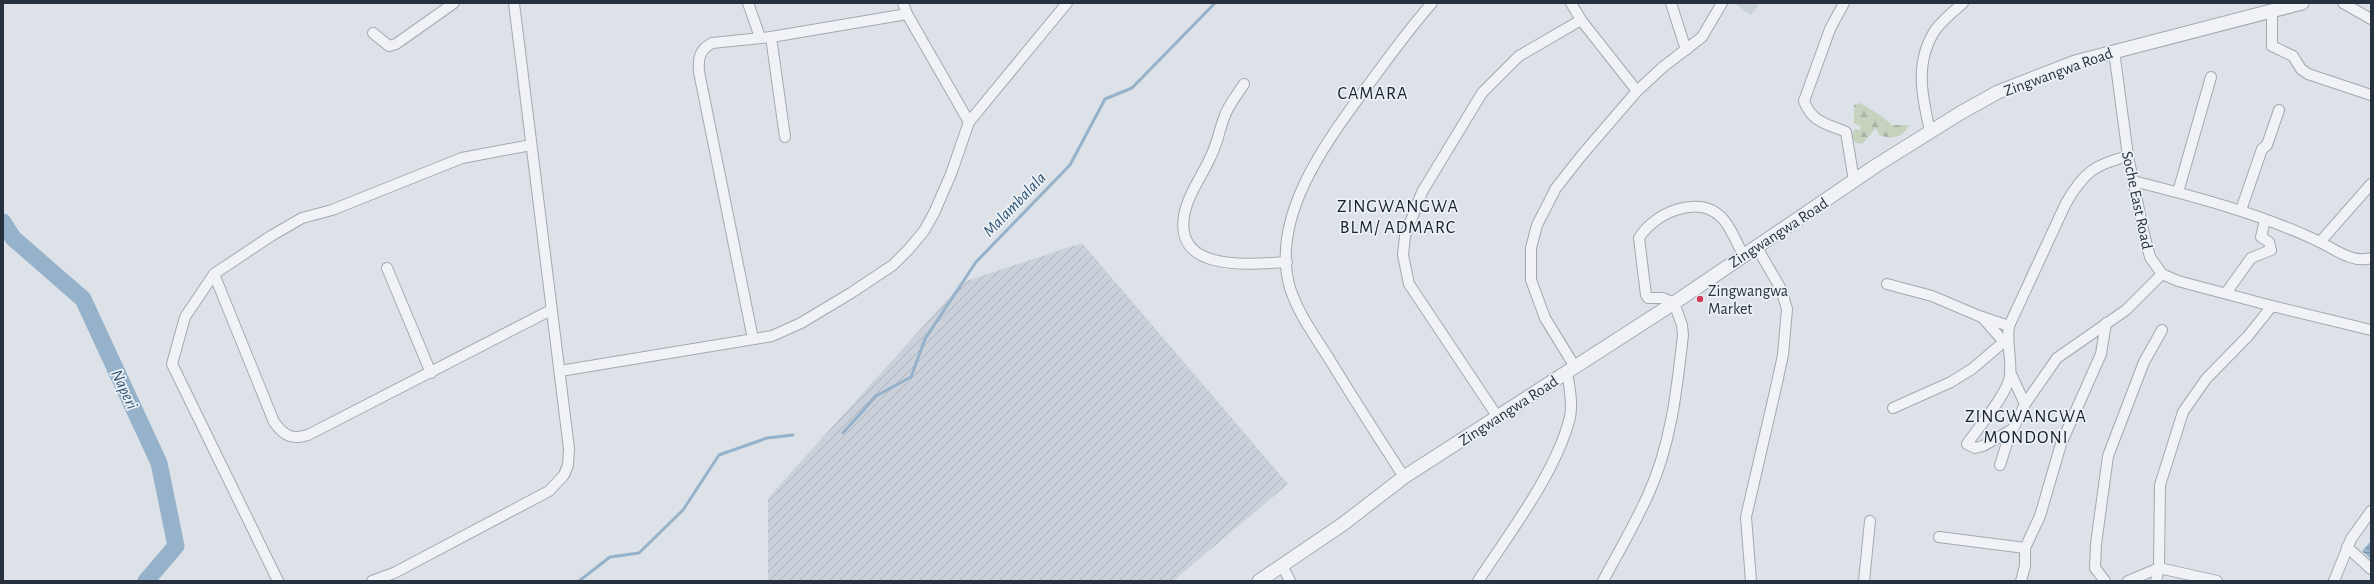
<svg xmlns="http://www.w3.org/2000/svg" width="2374" height="584" viewBox="0 0 2374 584" font-family="'Alegreya Sans',sans-serif">
<defs>
<pattern id="industrial-furrows" width="10" height="10" patternUnits="userSpaceOnUse"><rect width="10" height="10" fill="#cbd1da"/><path d="M-1 1l2-2M0 10L10 0M9 11l2-2" fill="none" stroke="#aeb4bc"/></pattern>
<pattern id="forest-firs" width="22" height="20" patternUnits="userSpaceOnUse"><rect width="22" height="20" fill="#c4d2be"/><path d="M5 1l3.5 6h-7zM16 11l3.5 6h-7z" fill="#a8b5a4"/></pattern>
<pattern id="water-rules" width="6" height="5" patternUnits="userSpaceOnUse"><rect width="6" height="5" fill="#96b2ca"/><path d="M0 2.5h6" fill="none" stroke="#7a91a5"/></pattern>
</defs>
<rect width="100%" height="100%" fill="#dde2e8"/>
<polygon fill="#cbd1da" points="1734,3 1760,3 1751,15"/>
<polygon fill="url(#industrial-furrows)" points="1082,243 1288,484 1173,581 768,581 768,498 963,282"/>
<path fill="url(#forest-firs)" d="M1860,103L1880,115L1892,125H1909C1902,138 1893,140 1879,135L1876,128L1862,144L1855,142L1851,135L1855,129L1861,130L1860,126L1854,123V105Z"/>
<polygon fill="url(#water-rules)" points="2371,541 2371,559 2362,551"/>
<g fill="none" stroke-linecap="round" stroke-linejoin="round">
<g stroke="#96b2ca" stroke-width="3">
<polyline points="843,433 876,396 911,377 925,339 976,262 1070,165 1105,99 1132,88 1215,3"/>
<polyline points="579,581 610,557 639,553 683,510 719,455 767,438 793,435"/>
</g>
<polyline stroke="#96b2ca" stroke-width="17" points="3,222 13,238 83,299 159,463 176,546 146,581"/>
<defs>
<g id="minor">
<polyline points="748,3 760,37"/>
<polyline points="903,3 907,14 969,122"/>
<polyline points="1571,3 1581,20 1637,91"/>
<polyline points="1671,3 1686,50"/>
<path d="M1844,3L1830,29L1804,101C1812,123 1828,124 1846,132L1854,181"/>
<polyline points="2343,3 2371,19"/>
<polyline points="2272,11 2272,46 2293,56 2301,69 2308,74 2371,95"/>
<polyline points="373,33 389,46 396,44 454,3"/>
<polyline points="771,37 785,137"/>
<polyline points="2114,51 2128,156 2144,234 2150,257 2162,274 2178,281 2272,306 2371,330"/>
<path d="M1244,84C1237,95 1228,105 1224,118C1219,131 1217,145 1210,158C1202,176 1187,196 1184,216C1175,273 1251,264 1287,262"/>
<path d="M1930,131C1922,97 1914,61 1936,29C1943,20 1954,11 1963,3"/>
<path d="M2128,156C2094,165 2084,172 2066,203L2009,326C2006,343 2012,358 2010,375C2009,392 1978,428 1967,444L1975,448L1983,446L2013,429L2025,404L2057,358L2126,310L2162,274"/>
<path d="M2133,181C2197,197 2261,214 2320,242C2334,249 2354,264 2371,258"/>
<polyline points="2178,192 2211,77"/>
<polyline points="2241,210 2262,149 2267,145 2279,110"/>
<polyline points="2320,242 2371,184"/>
<polyline points="387,268 431,373"/>
<path d="M214,274L274,422C284,436 292,440 308,435L551,310"/>
<polyline points="1887,284 1932,296 1979,316 2009,326"/>
<polyline points="2226,293 2251,258 2271,250 2269,242 2261,237 2265,220"/>
<polyline points="1982,317 2004,342"/>
<path d="M753,339L699,72C698,59 699,50 712,43L771,37L907,14"/>
<polyline points="1575,367 1545,318 1531,280 1531,248 1537,225 1556,188 1582,155 1637,91 1663,67 1702,37 1722,3"/>
<polyline points="560,371 772,336 801,323 851,293 893,265 908,250 924,231 934,213 951,174 969,122 1067,3"/>
<polyline points="2010,372 2025,404"/>
<polyline points="1893,408 1951,382 1972,369 2006,340"/>
<polyline points="1497,416 1409,284 1403,255 1405,236 1422,192 1482,93 1519,56 1581,20"/>
<polyline points="2000,465 2011,430"/>
<path d="M1404,477C1378,437 1353,398 1328,357C1314,335 1298,313 1290,288C1269,216 1329,138 1369,84C1389,57 1409,29 1432,3"/>
<polyline points="1939,537 2025,548"/>
<polyline points="2347,547 2371,569"/>
<polyline points="1283,567 1290,581"/>
<polyline points="278,581 172,364 185,317 214,274 271,236 302,218 332,210 462,158 531,145"/>
<polyline points="372,581 394,573 549,491 564,475 568,465 569,449 514,3"/>
<path d="M1478,581C1509,534 1557,471 1570,417C1573,402 1569,386 1567,372"/>
<path d="M1603,581C1618,553 1635,524 1648,495C1671,445 1677,389 1683,335L1682,325L1674,303L1663,298H1648L1646,295L1639,238C1654,213 1698,194 1721,217C1731,226 1736,243 1743,254"/>
<polyline points="1751,581 1746,517 1776,387 1783,355 1787,309 1781,289 1756,246"/>
<polyline points="1864,581 1870,521"/>
<polyline points="2021,581 2025,566 2025,548 2040,516 2061,444 2101,354 2106,323"/>
<polyline points="2105,581 2095,568 2096,544 2108,456 2144,362 2162,330"/>
<polyline points="2128,581 2159,568 2217,581"/>
<polyline points="2156,581 2159,568 2160,485 2183,412 2206,379 2248,336 2272,306"/>
<polyline points="2334,581 2351,539 2371,511"/>
</g>
<polyline id="tertiary" points="1259,581 1343,524 1404,477 1674,303 1877,165 1962,112 1998,92 2075,62 2302,3"/>
</defs>
<use href="#minor" stroke="#a2a9b2" stroke-width="12"/>
<use href="#tertiary" stroke="#a2a9b2" stroke-width="15"/>
<use href="#minor" stroke="#f0f2f6" stroke-width="10"/>
<use href="#tertiary" stroke="#f0f2f6" stroke-width="13"/>
</g>
<circle fill="#d43a5a" stroke="#ecf1f5" stroke-width="1.5" cx="1700" cy="299" r="4"/>
<g text-anchor="middle" stroke-width="3.5" stroke-linejoin="round" paint-order="stroke">
<g font-size="16" fill="#26303f" stroke="#ecf1f5">
<text transform="translate(2058 71) rotate(-20)" y="6">Zingwangwa Road</text>
<text transform="translate(2138 200) rotate(78)" y="6">Soche East Road</text>
<text transform="translate(1778 232) rotate(-33)" y="6">Zingwangwa Road</text>
<text transform="translate(1508 410) rotate(-33)" y="6">Zingwangwa Road</text>
</g>
<g font-size="16" fill="#26303f" stroke="#ecf1f5" text-anchor="start">
<text x="1708" y="296">Zingwangwa<tspan x="1708" dy="18">Market</tspan></text>
</g>
<g font-size="17" font-style="italic" fill="#2e5274" stroke="#ecf1f5">
<text transform="translate(1014 204) rotate(-46)" y="6">Malambalala</text>
<text transform="translate(125 389) rotate(65)" y="6">Naperi</text>
</g>
<g font-size="18" letter-spacing="1" fill="#18212f" stroke="#ecf1f5">
<text x="1373" y="99">CAMARA</text>
<text x="1398" y="212">ZINGWANGWA<tspan x="1398" dy="21">BLM/ ADMARC</tspan></text>
<text x="2026" y="422">ZINGWANGWA<tspan x="2026" dy="21">MONDONI</tspan></text>
</g>
</g>
<rect width="2374" height="584" fill="none" stroke="#26303f" stroke-width="8"/>
</svg>
